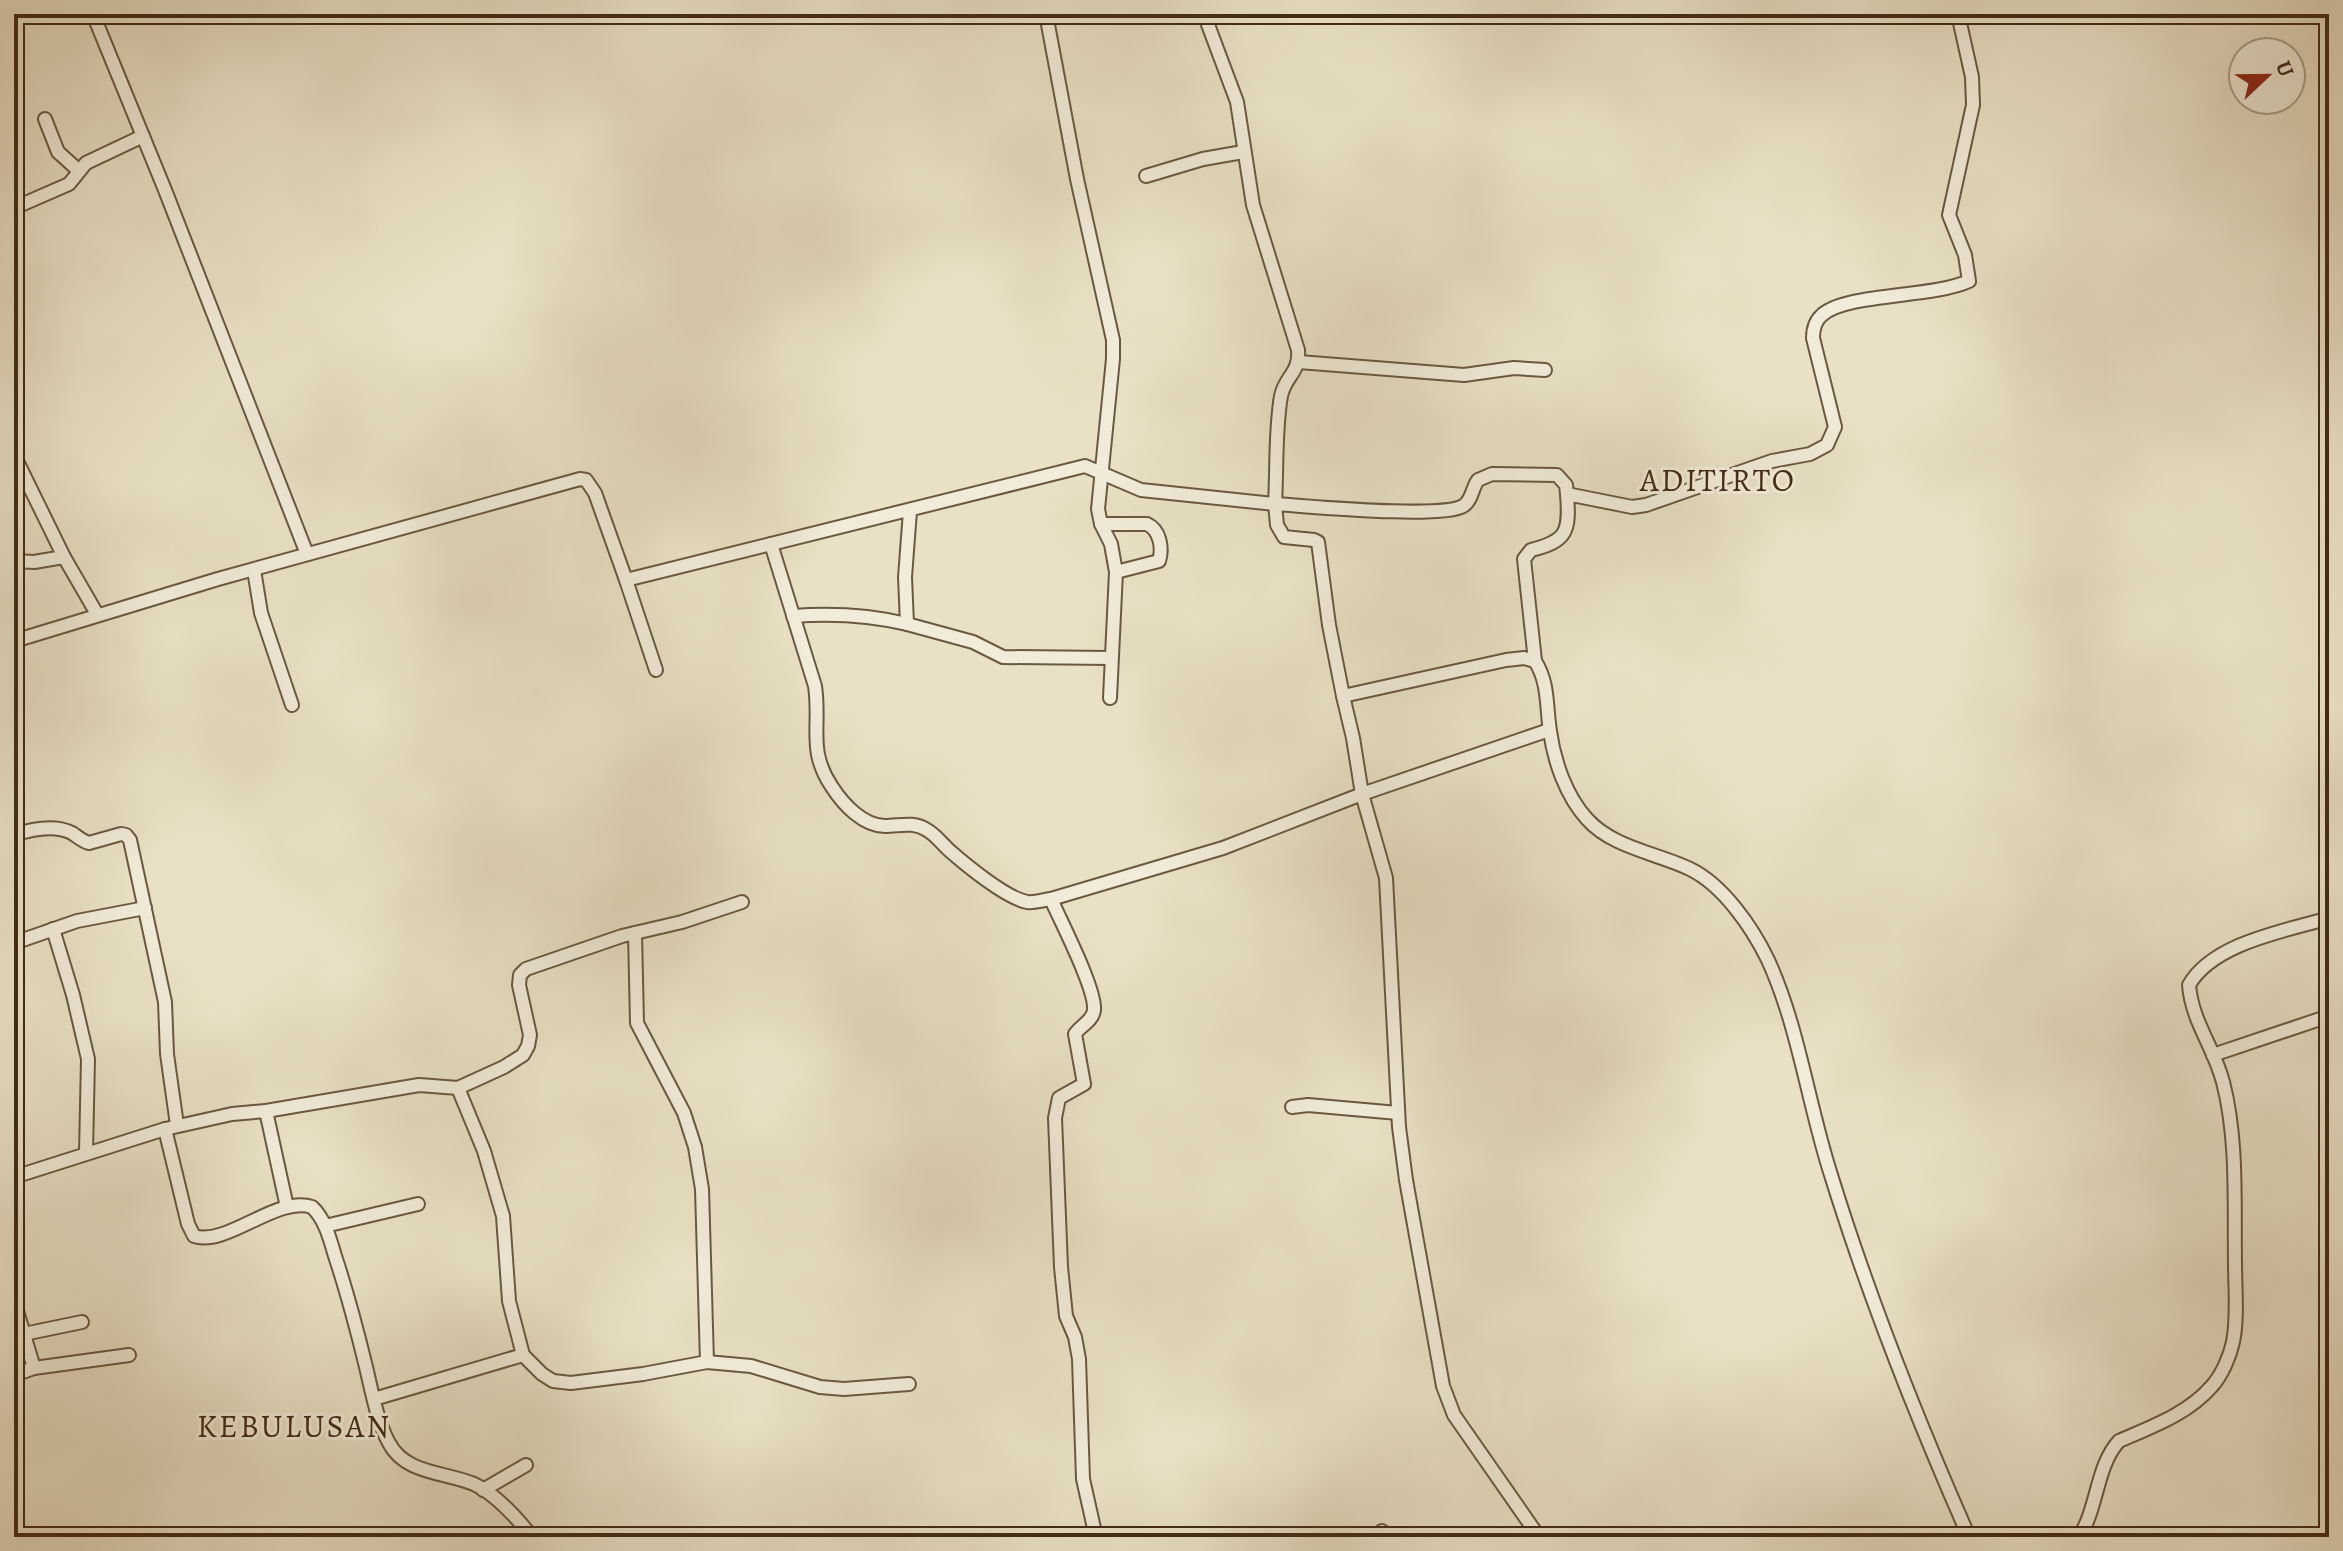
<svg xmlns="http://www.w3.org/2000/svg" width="2343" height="1551" viewBox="0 0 2343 1551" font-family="Alegreya,serif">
<rect width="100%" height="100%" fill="#e9e1c6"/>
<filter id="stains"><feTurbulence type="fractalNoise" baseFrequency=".0025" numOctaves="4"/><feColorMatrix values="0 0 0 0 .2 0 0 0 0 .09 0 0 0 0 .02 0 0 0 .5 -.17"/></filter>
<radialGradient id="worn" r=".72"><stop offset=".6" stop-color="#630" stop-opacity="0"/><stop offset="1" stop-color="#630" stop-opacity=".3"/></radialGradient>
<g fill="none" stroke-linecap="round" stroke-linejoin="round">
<defs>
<g id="street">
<polyline points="93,14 165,190 307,554"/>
<polyline points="1046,14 1077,179 1113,340 1113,359 1098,509 1101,524 1111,544 1116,572 1110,698"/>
<polyline points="45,119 58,152 78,170"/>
<polyline points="1146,176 1203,159 1243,152"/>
<polyline points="14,208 69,184 86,163 143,136"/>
<polyline points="1299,362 1464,375 1514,368 1545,370"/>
<polyline points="14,455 64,557 97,614"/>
<path d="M1567,494L1566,485L1557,475L1492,474L1478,480C1472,488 1472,501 1463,506C1441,519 1308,506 1275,504L1277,525L1284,537L1314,540L1318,542L1329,625L1343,696L1506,660L1524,658L1535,661C1549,683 1546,706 1550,731C1554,761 1566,796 1587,819C1613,848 1657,853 1690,869C1723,885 1752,927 1768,960C1799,1028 1808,1104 1831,1175C1869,1298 1917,1419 1969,1537"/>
<polyline points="910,511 905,577 907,624 973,642 1003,657 1111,658"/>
<path d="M1101,524H1147C1160,530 1163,548 1159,561L1116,572"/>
<path d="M771,544L815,686C821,727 807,750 832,787C843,804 863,826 885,826C900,826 913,821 927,830C936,835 942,844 950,851C966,865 1006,898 1027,902C1035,903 1043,900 1051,899L1223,848L1362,794L1353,738L1343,696"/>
<polyline points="14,561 34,562 64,557"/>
<polyline points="254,570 261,613 292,705"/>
<polyline points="626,580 656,670"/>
<path d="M793,616C832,613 869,615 907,624"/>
<path d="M14,641L218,579L580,479L586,480L595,493L626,580L1085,466L1141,490L1275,504C1277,469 1275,431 1281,396C1285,376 1300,373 1298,350L1253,205L1237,102L1204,14"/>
<path d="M1535,661L1524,559L1531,550C1567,541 1570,532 1567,494L1632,507L1646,505L1772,461L1810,454L1827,445L1835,427L1813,338C1813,330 1815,321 1822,315C1846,293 1932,298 1969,281L1965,255L1949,215L1973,105L1972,77L1958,14"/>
<path d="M14,835C32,829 54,824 72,833C78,837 82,841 89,843L121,834L126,835L130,840L165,1002L167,1054L177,1125"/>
<path d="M1051,899C1061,922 1096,989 1094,1010C1093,1021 1080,1026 1075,1034L1084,1084L1059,1098L1055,1118L1061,1267L1066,1316L1075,1337L1079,1359L1083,1479L1096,1537"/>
<polyline points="53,929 73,995 88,1059 86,1153"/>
<polyline points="635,933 637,1023 684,1113 695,1147 702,1189 707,1362"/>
<polyline points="14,943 77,921 145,908"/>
<polyline points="2213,1055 2329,1016"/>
<polyline points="1292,1107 1308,1105 1398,1113"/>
<polyline points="266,1111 287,1207"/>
<polyline points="165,1129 232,1114 266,1111 419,1085 458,1088 504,1067 523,1055 528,1046 530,1035 519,985 520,975 526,969 622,936 682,922 742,902"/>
<path d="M14,1177L165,1129L188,1224L194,1236C227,1247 277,1195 312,1207C325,1219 330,1239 335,1256C347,1292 357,1330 366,1367C372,1392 377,1421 389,1443C405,1474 445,1472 474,1484C497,1495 517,1518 532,1537"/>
<polyline points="325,1226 418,1204"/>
<polyline points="14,1301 34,1368 14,1375"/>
<polyline points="24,1334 82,1322"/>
<polyline points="523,1355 542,1374 553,1381 571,1383 643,1374 707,1362 751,1366 820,1387 844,1389 909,1384"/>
<polyline points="34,1368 129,1355"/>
<polyline points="374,1399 523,1355 509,1301 503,1216 484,1151 458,1088"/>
<polyline points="483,1490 526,1465"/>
<polyline points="1382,1531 1385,1537"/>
<polyline points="1539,1537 1454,1415 1443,1386 1406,1180 1399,1127 1386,878 1362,794 1549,730"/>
<path d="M2079,1537C2098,1508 2096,1466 2119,1441C2151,1427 2188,1414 2212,1386C2222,1375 2230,1356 2233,1342C2238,1317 2235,1289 2235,1263C2234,1204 2238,1140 2223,1082C2214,1047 2192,1022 2189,985C2213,943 2285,931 2329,918"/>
</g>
</defs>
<use href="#street" stroke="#6c5840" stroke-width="16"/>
<use href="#street" stroke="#f1ecda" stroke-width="12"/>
</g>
<g text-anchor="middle" stroke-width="6" stroke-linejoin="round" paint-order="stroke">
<g font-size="32" letter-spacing="2" fill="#432a14" stroke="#f1ecda">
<text x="1718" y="491">ADITIRTO</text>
<text x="294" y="1437">KEBULUSAN</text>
</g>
</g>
<rect width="2343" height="1551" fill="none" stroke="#e9e1c6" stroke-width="48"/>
<rect x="16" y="16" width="2311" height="1519" fill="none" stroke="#432a14" stroke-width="4"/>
<rect x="24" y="24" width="2295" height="1503" fill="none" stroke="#432a14" stroke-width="2"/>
<g transform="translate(2267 76) rotate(68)"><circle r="38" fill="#f1ecda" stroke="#ab9e8b" stroke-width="2"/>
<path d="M0-6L14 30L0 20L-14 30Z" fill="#8f2418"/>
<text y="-12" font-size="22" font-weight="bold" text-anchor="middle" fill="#432a14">U</text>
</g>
<rect width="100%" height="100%" filter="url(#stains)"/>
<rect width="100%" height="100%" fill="url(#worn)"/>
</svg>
